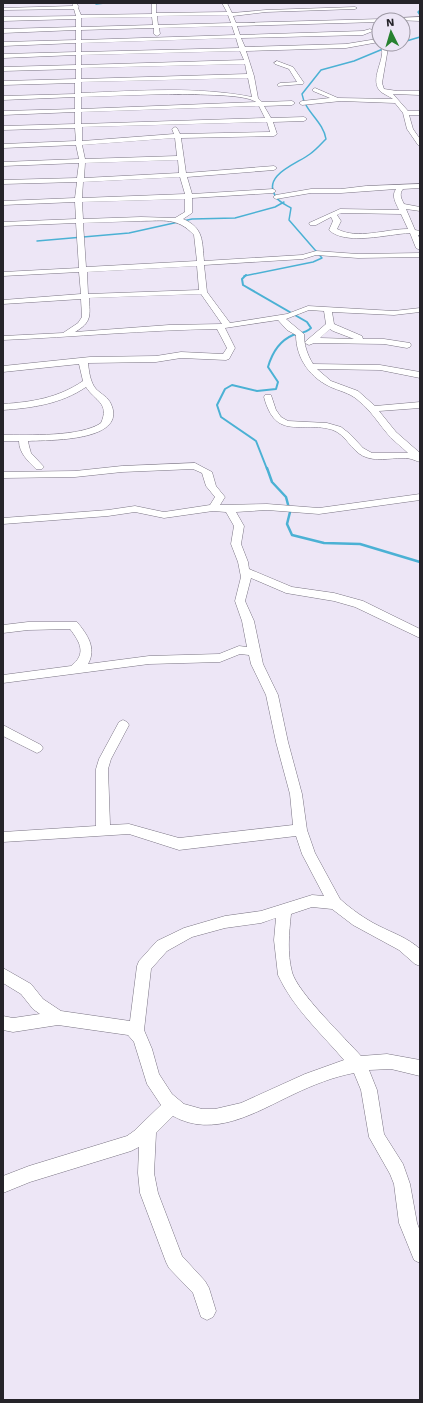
<svg xmlns="http://www.w3.org/2000/svg" width="423" height="1403" viewBox="0 0 423 1403" font-family="'Work Sans',sans-serif">
<rect width="100%" height="100%" fill="#ede6f6"/>
<g fill="none" stroke-linecap="round" stroke-linejoin="round">
<g stroke="#4bb1d4" stroke-width="1.5">
<polyline points="96,4 105,3"/>
<polyline points="420,10 418,12 420,15"/>
<polyline points="403,42 420,37"/>
<polyline points="37,241 129,233 192,219 235,218 275,207 284,202"/>
<path d="M244,276L313,262L322,258L289,220L291,208C286,205 279,202 276,197C261,175 297,164 310,154C316,150 321,144 326,139C323,121 305,112 302,94L321,70L354,61L395,44"/>
</g>
<path stroke="#4bb1d4" stroke-width="2" d="M246,275L242,279L243,285L307,322L311,328C306,333 300,333 293,335C279,341 272,353 268,367L278,382L276,389L257,391L232,385L225,389L217,405L221,417L256,441L267,469"/>
<polyline stroke="#4bb1d4" stroke-width="2.5" points="267,468 272,482 286,497 290,512 287,524 292,535 324,543 360,544 420,562"/>
<defs>
<g id="minor">
<path d="M72,3H76L79,7L78,8L81,15L152,14V3H156V13L227,12L222,3H227L232,13L266,10L355,7L357,8L355,9L266,12L233,16L236,23L381,19L382,20H379V22L237,26L240,35L363,31L370,29L373,31L363,35L241,38L245,47L346,44L377,39L379,42L346,48L246,51L254,76L258,98L262,102L292,101L295,103L292,105L264,106L271,118L304,117L307,119L304,121L273,122L277,134L274,136L181,138L186,173L274,166L277,168L274,170L187,177L192,194L273,189L276,191L273,193L192,198V213L183,219C204,228 202,241 204,261L302,255L316,251L358,254L420,253V257L358,258L316,255L303,259L204,265L207,292L230,323L287,314L308,306L394,311L420,308V312L394,315L332,312L334,324L362,336L363,339H384L410,343L411,345L410,347L407,348L384,344L314,343L309,345L305,343L306,341L326,324L324,311L309,310L286,319L304,334C304,345 307,354 313,364L380,365L420,372V378L380,370L317,369L331,381L358,391L375,406L420,402V408L379,411L396,432L420,453V462C413,460 411,458 403,458C389,458 376,462 363,456C351,450 346,435 333,430C301,420 276,442 264,397L265,395H271L276,410L281,417L288,421L327,423L341,427L350,434L363,448L372,453H408C401,446 392,440 386,432C377,421 370,410 360,402C352,394 343,392 333,388C311,379 296,359 296,335L287,330L278,320L225,328L235,348L229,359L226,360L181,358L156,362L88,363C89,371 90,382 96,389C101,394 108,397 111,404C128,442 48,440 28,441L29,446L31,453L44,467L42,469H36C28,461 19,453 19,441H3V435C28,435 81,437 101,423C110,403 95,401 86,387C61,404 32,408 3,410V404C32,402 58,398 83,381L79,364L3,372V366L90,357L156,356L181,352L223,354L227,348L217,329C146,330 74,337 3,340V336L63,333L78,323L82,317L81,299L3,304V300L81,294L79,272L3,276V272L79,268L76,223L3,226V222L76,219L75,202L3,205V201L75,198L77,182L3,184V180L77,178L79,163L3,166V162L79,159L76,145L3,148V144L76,141L75,128L3,130V126L75,124V112L3,115V111L75,109V97L3,100V96L75,94V83L3,85V81L76,79V69L3,71V67L76,65V55L3,58V54L76,52V43L3,46V42L76,40V30L3,33V29L76,27V19L3,21V17L76,16L74,9L3,10V8L73,6ZM228,15L231,23L158,25L157,16ZM152,17L153,25L81,27V18ZM232,26L235,35L81,40V30L154,28V34L157,36L160,34L159,28ZM236,38L239,48L81,52V43ZM240,51L244,60L81,65V55ZM245,64L247,74L81,79V68ZM248,78L252,97C196,86 137,91 81,93V82ZM169,94C186,95 244,93 256,102L81,109V97ZM259,106L265,118L81,124V112ZM267,122L270,132L180,134L177,128L175,127L172,129L174,134L82,141V127ZM175,138L177,156L85,159L82,145ZM178,160L179,173L84,178L85,163ZM180,177L185,194L82,198L83,182ZM185,199V212L175,218L141,217L83,219L82,202ZM141,221C164,221 177,217 194,235L197,261L86,267L83,223ZM197,266L199,290L88,294L87,272ZM201,294L222,324L169,325L75,332C92,322 90,316 89,298ZM330,329L333,331L354,339L320,338Z"/>
<polygon points="420,17 420,21 395,20 398,18"/>
<path d="M379,43L384,44L388,48L382,83L384,89L397,91H420V95L393,94L408,111H420V115H409L413,129L420,139V146L418,145L407,129L403,113L395,103L341,101L302,105L299,103L302,101L330,98L313,91V89L315,88L338,98L393,99C389,96 383,94 380,91C371,81 381,65 382,54C383,49 380,47 379,43Z"/>
<polygon points="277,61 293,67 304,83 303,84 278,86 277,85 280,83 297,82 289,69 275,64 274,63"/>
<path d="M420,184V188L403,189C399,194 401,198 404,204L420,207V211L406,209L415,230L420,231V235H418L420,240V250L416,248L410,233C388,234 346,246 329,230L333,221L331,217L316,225H310L309,223L340,209L399,210C396,203 391,196 396,189L341,193H311L276,199L273,197L276,195L311,189H341L366,186ZM341,213L401,214L408,229C385,229 358,240 337,229L341,221L337,215Z"/>
<path d="M195,463L212,472L216,486L225,497L220,505L267,504L319,508L420,494V500L319,514L267,510L236,512L244,526L241,544L248,562L249,569L292,587L334,593L363,601L420,629V638L355,607L334,601L286,593L251,578L245,601L254,621L263,664L278,695L288,742L302,794L307,830L315,853L340,899C351,909 365,919 379,926C393,933 408,938 420,949V966L415,964L399,950L353,925L332,909L312,907L291,914C289,933 287,953 292,972C297,992 346,1039 361,1056L387,1054L420,1060V1076L391,1069L369,1070L377,1090L384,1134L403,1164L410,1184L417,1223L420,1231V1263L414,1260L399,1223L394,1184L390,1174L369,1137L361,1090L354,1073C333,1077 313,1085 294,1094C256,1112 214,1139 173,1116L156,1133L154,1173L158,1193L182,1256L205,1281L209,1288L216,1311L213,1317L207,1320L201,1317L193,1293L169,1268L166,1262L140,1193L138,1173L139,1147L131,1151L30,1182L3,1193V1176L29,1166L127,1136L134,1131L161,1105L147,1084L134,1042L128,1035L58,1025L13,1032L3,1030V1016L13,1018L40,1014L33,1009L21,994L3,983V968L31,984L43,999L61,1011L130,1021L137,966L139,961L157,941L184,928L225,916L261,911L312,895L324,896L302,854L296,836L179,850L129,834L3,842V832L96,826V769L99,759L119,722L123,720L127,722L129,725L111,759L108,769L110,825L129,824L179,838L293,825L290,794L276,742L266,695L251,664L249,655L240,654L220,662L149,664L3,683V675L71,666C87,654 80,642 70,629L28,630L3,633V625L28,622H77C87,634 97,648 88,664L149,656L219,654L239,646L247,647L242,621L235,601L241,577L238,562L231,544L234,526L226,512L213,511L164,518L135,512L108,516L3,524V518L108,510L135,506L164,512L210,505L215,497L206,486L202,473L193,469L122,472L75,477L3,478V472L75,471L122,466ZM276,918L274,940L278,975C293,1008 321,1033 344,1060L305,1074L241,1103L215,1109H202L184,1104L172,1094L159,1074L152,1049L144,1030L151,969L167,951L192,937L225,928L261,923Z"/>
<polygon points="3,725 41,745 43,748 41,751 37,753 3,736"/>
</g>
</defs>
<use href="#minor" stroke="#7a7483" stroke-width="1"/>
<use href="#minor" fill="#fff" fill-rule="evenodd"/>
</g>
<rect width="423" height="1403" fill="none" stroke="#252329" stroke-width="8"/>
<g transform="translate(391 32) rotate(355)"><circle r="19" fill="#ede6f6" stroke="#9d98a4"/>
<path d="M0-3L7 15L0 10L-7 15Z" fill="#278130"/>
<text y="-6" font-size="11" font-weight="bold" text-anchor="middle" fill="#252329">N</text>
</g>
</svg>
